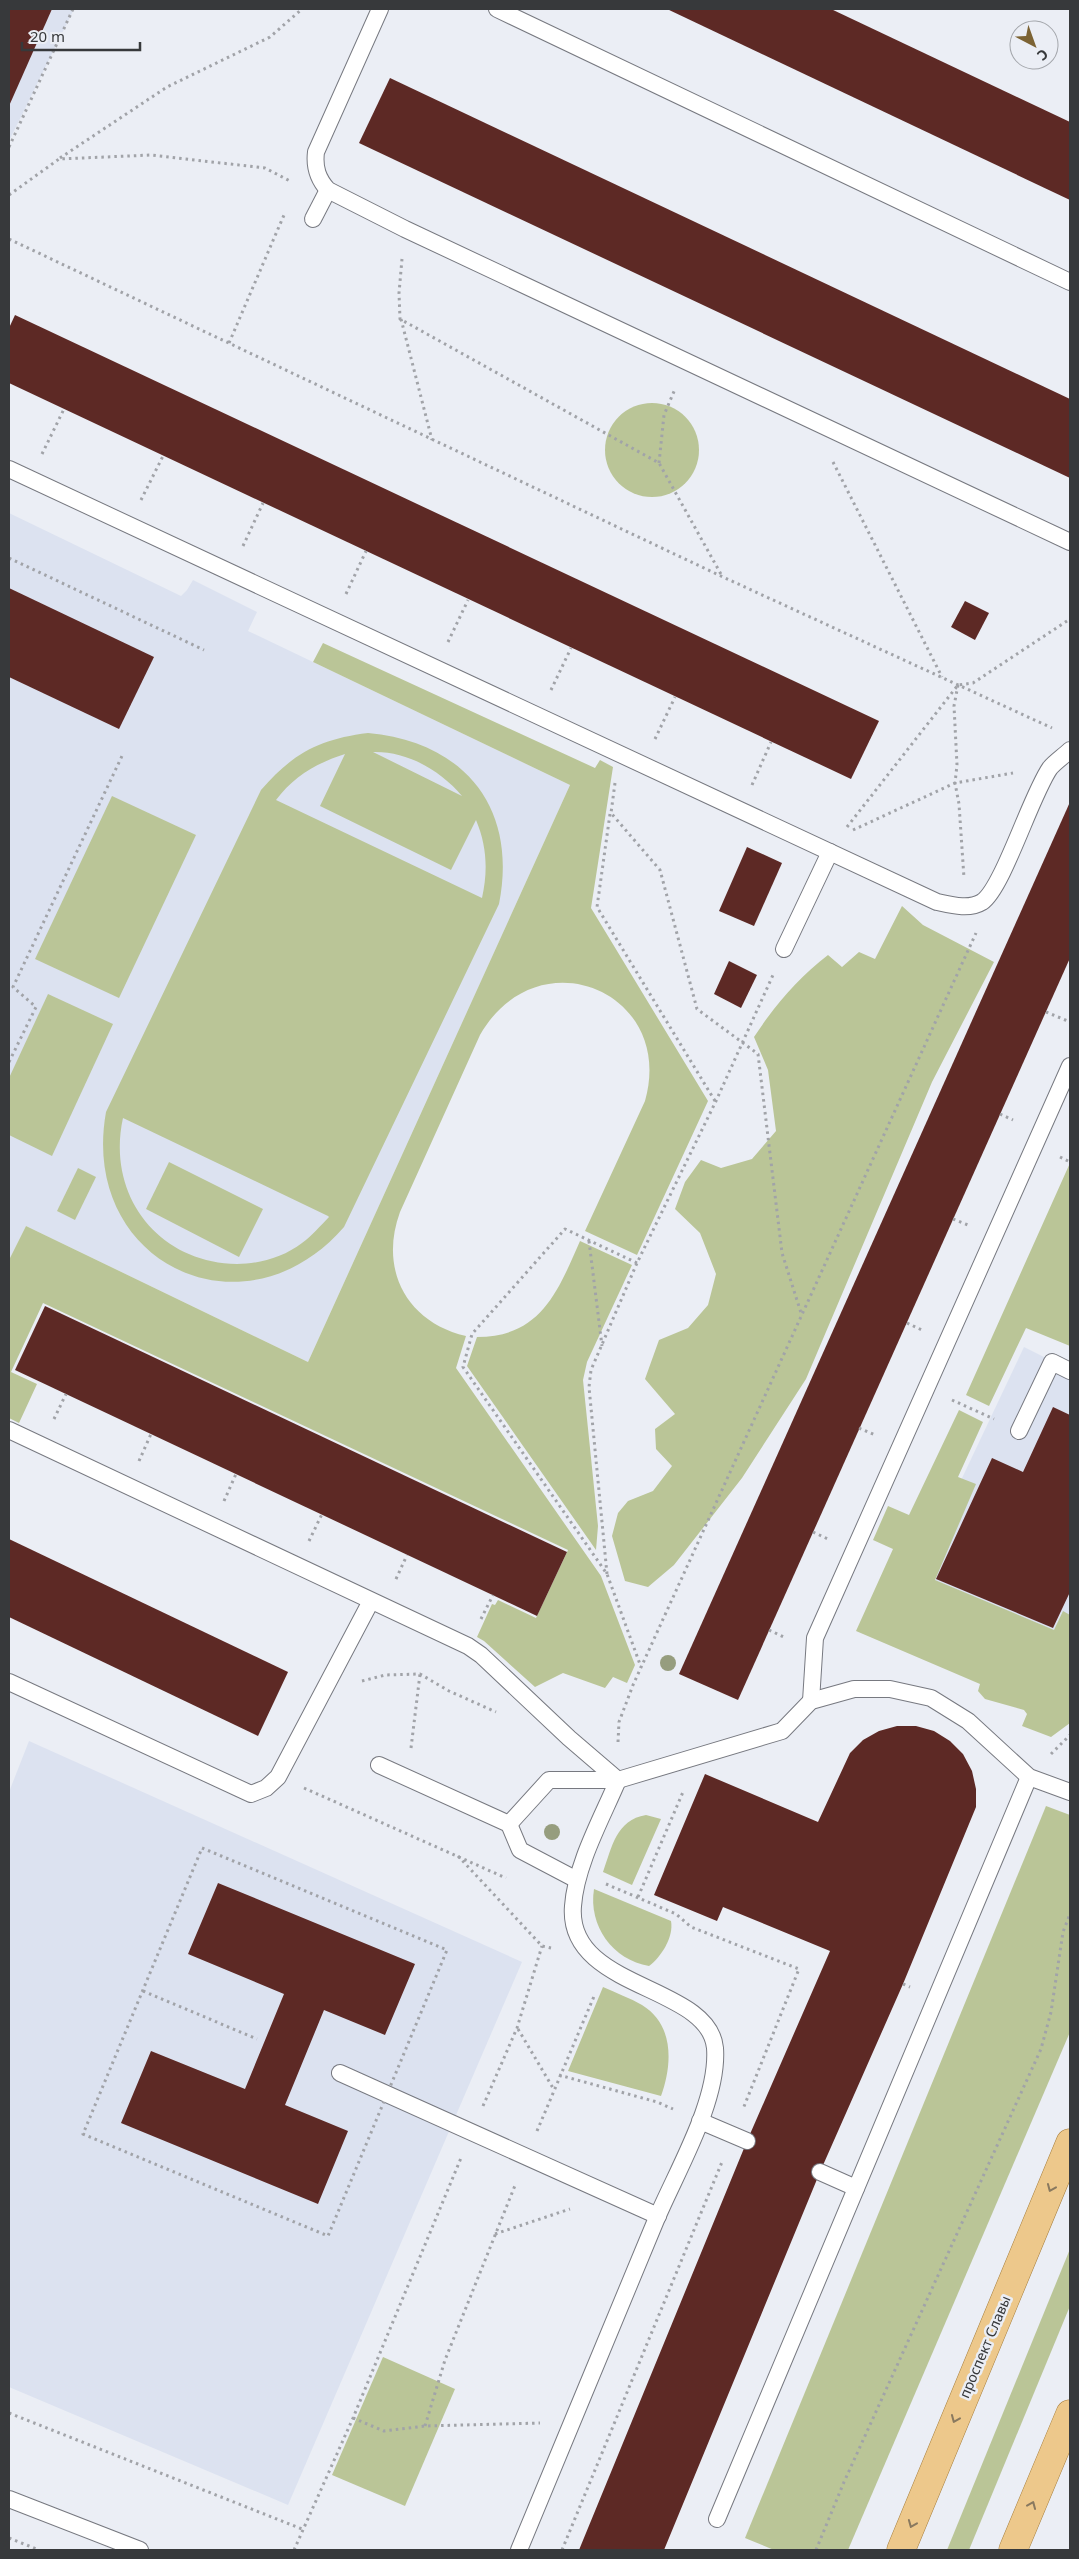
<svg xmlns="http://www.w3.org/2000/svg" width="1079" height="2559" viewBox="0 0 1079 2559" font-family="'Noto Sans',sans-serif">
<rect width="100%" height="100%" fill="#ebeef5"/>
<g fill="#dce2f0">
<polygon points="9,9 74,9 9,141"/>
<polygon points="9,513 181,596 187,590 193,580 257,612 248,631 570,785 308,1362 26,1226 9,1260"/>
<polygon points="1024,1347 1070,1370 1070,1681 903,1603"/>
<polygon points="29,1741 522,1962 288,2505 9,2387 9,1792"/>
</g>
<g fill="#bac597" fill-rule="evenodd">
<circle cx="652" cy="450" r="47"/>
<path d="M323,643L595,768L600,760L613,767L591,908L708,1101L637,1255L585,1231L645,1101C676,992 538,934 480,1035L400,1212C379,1269 406,1322 466,1336L456,1368L601,1576L635,1665L627,1683L613,1677L605,1688L563,1673L535,1687L484,1641L477,1637L492,1604L495,1605L498,1600L536,1618L568,1550L43,1303L11,1372L37,1384L19,1423L9,1418V1260L26,1226L308,1362L570,785L313,662Z"/>
<path d="M368,733C465,742 518,808 499,904L344,1227C244,1342 79,1263 106,1112L261,790C293,753 320,739 368,733ZM373,752C407,751 440,770 462,796ZM345,754L320,806L451,870L476,820C487,846 488,871 482,898L276,800C294,776 317,763 345,754ZM123,1118L328,1216L329,1217C320,1226 312,1236 302,1243C284,1257 259,1264 237,1264C158,1263 106,1195 123,1118Z"/>
<polygon points="112,796 196,835 119,998 35,959"/>
<path d="M902,906L923,925L994,962L932,1082L806,1379L742,1478L674,1565L648,1587L625,1581L612,1536L618,1513L628,1501L653,1491L672,1466L656,1449L655,1429L675,1414L645,1379L659,1340L688,1328L708,1305L716,1274L700,1233L675,1209L685,1182L701,1160L721,1168L752,1159L776,1131L768,1070L754,1037C775,1005 798,978 828,955L842,967L859,952L875,959Z"/>
<polygon points="48,994 113,1024 52,1156 9,1135 9,1078"/>
<polygon points="169,1162 263,1209 239,1257 146,1209"/>
<polygon points="1070,1163 1070,1346 1026,1328 989,1406 966,1395"/>
<polygon points="78,1168 96,1177 75,1220 57,1211"/>
<path d="M580,1241L632,1265L587,1362L583,1380L598,1526L596,1550L467,1366L477,1337C541,1337 558,1291 580,1241Z"/>
<polygon points="959,1410 983,1422 958,1477 976,1484 935,1580 1054,1630 1063,1611 1070,1615 1070,1723 1051,1737 1022,1726 1027,1714 1024,1710 985,1699 978,1691 980,1684 856,1631 893,1549 873,1540 888,1506 909,1515"/>
<polygon points="1046,1806 1070,1815 1070,2032 848,2550 774,2550 745,2538"/>
<path d="M646,1815L661,1819L632,1885L603,1872C612,1847 616,1820 646,1815Z"/>
<path d="M594,1889L671,1921C674,1937 661,1957 649,1966C613,1960 588,1926 594,1889Z"/>
<path d="M603,1987C616,1993 630,1998 642,2005C675,2025 672,2066 661,2096L568,2071Z"/>
<polygon points="1070,2249 1070,2306 969,2550 947,2550"/>
<polygon points="383,2357 455,2389 405,2506 332,2475"/>
</g>
<g fill="#5d2925">
<polygon points="9,9 52,9 9,106"/>
<polygon points="667,9 831,9 1070,122 1070,200"/>
<polygon points="390,78 1070,399 1070,478 359,143"/>
<polygon points="15,315 879,721 851,779 9,383 9,328"/>
<polygon points="9,588 154,657 119,729 9,677"/>
<polygon points="965,601 989,613 975,640 951,627"/>
<polygon points="1070,802 1070,958 738,1700 679,1674"/>
<polygon points="747,847 782,863 754,926 719,911"/>
<polygon points="729,961 757,975 741,1008 714,994"/>
<polygon points="45,1306 567,1552 537,1616 15,1370"/>
<polygon points="1053,1407 1070,1415 1070,1592 1053,1628 936,1579 992,1458 1023,1472"/>
<polygon points="9,1539 288,1672 258,1736 9,1617"/>
<polygon points="897,1726 916,1726 934,1731 950,1741 963,1754 972,1771 976,1789 976,1807 903,1984 820,2172 664,2550 579,2550 747,2141 830,1951 723,1907 717,1921 654,1895 705,1774 818,1822 850,1753 863,1740 879,1731"/>
<polygon points="218,1883 415,1964 385,2035 324,2010 285,2105 348,2131 318,2204 121,2123 151,2051 245,2089 284,1994 188,1954"/>
</g>
<g fill="none" stroke-linecap="round" stroke-linejoin="round">
<defs>
<g id="service">
<path d="M380,9L316,152C314,168 318,179 328,190L405,229L1070,542"/>
<polyline points="497,9 1070,282"/>
<polyline points="313,219 328,190"/>
<path d="M9,469L937,902C951,905 969,910 982,902C1003,888 1031,795 1050,768C1056,761 1064,756 1070,750"/>
<polyline points="784,949 830,852"/>
<polyline points="9,1430 468,1646 481,1655 569,1738 618,1780 782,1731 811,1701 854,1689 890,1689 931,1698 968,1721 1029,1777 1070,1792"/>
<polyline points="1019,1431 1052,1362 1070,1371"/>
<polyline points="9,1682 251,1794 266,1788 278,1777 371,1601"/>
<polyline points="811,1701 815,1638 1070,1066"/>
<polyline points="379,1765 509,1824 520,1850 577,1880"/>
<path d="M509,1824L549,1780H618C602,1818 576,1864 573,1906C566,1990 709,1984 715,2048C719,2101 676,2172 656,2220C610,2330 565,2440 519,2550"/>
<polyline points="340,2073 658,2216"/>
<polyline points="700,2121 747,2141"/>
<polyline points="820,2172 856,2188"/>
<polyline points="9,2499 140,2550"/>
<polyline points="717,2519 1029,1777"/>
</g>
<g id="primary">
<polyline points="901,2550 1070,2143"/>
<polyline points="1013,2550 1070,2414"/>
</g>
</defs>
<use href="#service" stroke="#777980" stroke-width="18"/>
<use href="#primary" stroke="#a67e3c" stroke-width="29"/>
<g stroke="#a1a3a8" stroke-width="3" stroke-dasharray="2.5 4" stroke-linecap="butt">
<polyline points="9,147 73,9"/>
<polyline points="60,158 167,87 270,37 302,9"/>
<polyline points="9,195 59,159 151,155 265,168 290,181"/>
<polyline points="9,239 723,577 1052,728"/>
<polyline points="402,259 399,293 400,319 659,463 722,576"/>
<polyline points="401,319 432,440"/>
<polyline points="229,343 284,215"/>
<polyline points="42,454 64,409"/>
<polyline points="833,462 942,677"/>
<polyline points="659,463 664,415 675,389"/>
<polyline points="141,500 163,456"/>
<polyline points="243,546 263,503"/>
<polyline points="9,558 204,650"/>
<polyline points="346,594 366,551"/>
<polyline points="448,642 468,600"/>
<polyline points="958,685 954,706 957,765 955,783 959,804 964,878"/>
<polyline points="551,690 571,648"/>
<polyline points="655,739 675,697"/>
<polyline points="615,783 611,813 660,870 697,1009 758,1054 782,1253 802,1316"/>
<polyline points="752,785 771,742"/>
<polyline points="610,814 597,907 715,1101"/>
<polyline points="847,827 958,685 973,683 1070,619"/>
<polyline points="853,830 955,783 1013,773"/>
<polyline points="1046,1012 1070,1022"/>
<polyline points="9,1062 36,1007 13,987 122,756"/>
<polyline points="1000,1114 1013,1120"/>
<polyline points="1060,1157 1070,1162"/>
<polyline points="953,1219 968,1225"/>
<polyline points="589,1241 602,1346"/>
<polyline points="637,1263 565,1229 472,1334 463,1367 607,1574 641,1667"/>
<polyline points="907,1323 922,1330"/>
<polyline points="952,1400 994,1419"/>
<polyline points="54,1419 66,1394"/>
<polyline points="859,1428 875,1435"/>
<polyline points="139,1461 151,1434"/>
<polyline points="224,1501 236,1474"/>
<polyline points="813,1532 828,1539"/>
<polyline points="309,1541 322,1514"/>
<polyline points="607,1574 589,1387 591,1370 637,1263 716,1101 773,975"/>
<polyline points="396,1579 407,1555"/>
<polyline points="481,1619 493,1595"/>
<polyline points="769,1630 786,1638"/>
<polyline points="362,1681 385,1675 420,1674 449,1691 496,1712"/>
<polyline points="618,1742 619,1722 633,1685 976,933"/>
<polyline points="411,1748 420,1674"/>
<polyline points="1051,1754 1070,1735"/>
<polyline points="304,1788 506,1878"/>
<polygon points="202,1848 447,1950 328,2236 83,2134"/>
<polyline points="458,1856 542,1946 551,1948"/>
<polyline points="606,1884 676,1914 691,1927 799,1969 743,2109"/>
<polyline points="638,1897 683,1792"/>
<polyline points="903,1984 910,1987"/>
<polyline points="143,1991 257,2039"/>
<polyline points="518,2029 553,2088"/>
<polyline points="559,2075 657,2102 673,2109"/>
<polyline points="483,2106 517,2028 542,1946"/>
<polyline points="537,2131 595,1994"/>
<polyline points="495,2234 570,2209"/>
<polyline points="9,2413 302,2529"/>
<polyline points="353,2418 384,2431 425,2426 540,2423"/>
<polyline points="425,2426 445,2360 516,2183"/>
<polyline points="9,2538 39,2550"/>
<polyline points="294,2550 353,2418 461,2158"/>
<polyline points="562,2550 722,2162"/>
<polyline points="816,2550 844,2482 1041,2049 1051,2012 1063,1932 1070,1914"/>
</g>
<use href="#service" stroke="#fff" stroke-width="16"/>
<use href="#primary" stroke="#edc88b" stroke-width="28"/>
</g>
<g fill="#969d7e">
<circle cx="668" cy="1663" r="8"/>
<circle cx="552" cy="1832" r="8"/>
</g>
<defs><path id="oneway-chevron" d="M-2-3.5L2.5 0L-2 3.5" fill="none" stroke-width="1.6" stroke-linecap="round" stroke-linejoin="round" transform="scale(1.25)"/></defs>
<g stroke="#89795f">
<use href="#oneway-chevron" transform="translate(1051 2188) rotate(113)"/>
<use href="#oneway-chevron" transform="translate(955 2419) rotate(113)"/>
<use href="#oneway-chevron" transform="translate(1032 2505) rotate(-67)"/>
<use href="#oneway-chevron" transform="translate(912 2524) rotate(112)"/>
</g>
<g text-anchor="middle" stroke-width="5" stroke-linejoin="round" paint-order="stroke">
<g font-size="14" fill="#37393b" stroke="#ebeef5">
<text transform="translate(985 2347) rotate(-67)" y="5">проспект Славы</text>
</g>
</g>
<rect width="1079" height="2559" fill="none" stroke="#37393b" stroke-width="20"/>
<g transform="translate(1034 45) rotate(139)"><circle r="24" fill="#ebeef5" stroke="#a3a6ab"/>
<path d="M0-4L9 19L0 12L-9 19Z" fill="#7c6334"/>
<text y="-8" font-size="14" font-weight="bold" text-anchor="middle" fill="#37393b">С</text>
</g>
<path d="M22 42v8h118v-8" fill="none" stroke="#37393b" stroke-width="2.5"/>
<text x="30" y="42" font-size="15" fill="#37393b" stroke="#ebeef5" stroke-width="4" paint-order="stroke">20 m</text>
</svg>
